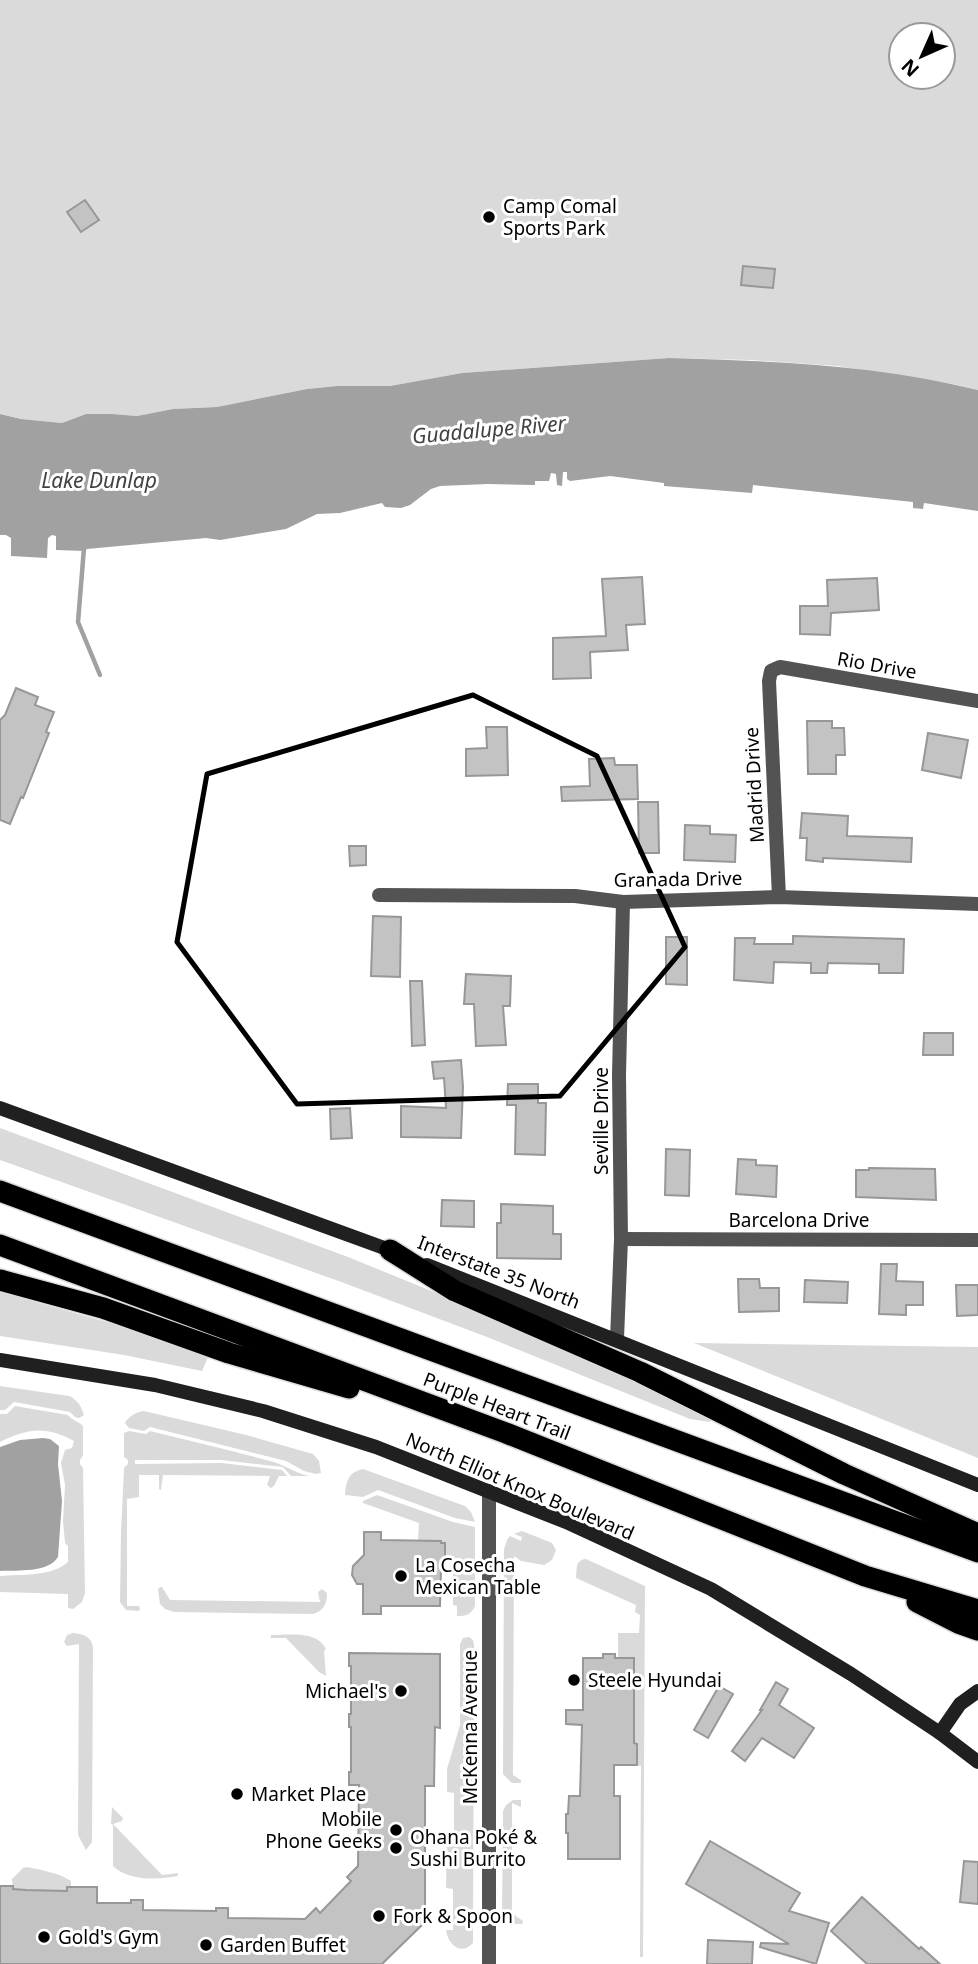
<svg xmlns="http://www.w3.org/2000/svg" width="978" height="1964" viewBox="0 0 978 1964" font-family="'Noto Sans',sans-serif">
<rect width="100%" height="100%" fill="#fff"/>
<g fill="#dadada" fill-rule="evenodd">
<path d="M0,0H978V390L953,384L837,366L751,360L669,358L462,373L390,386H337L307,389L217,407L173,409L137,416L112,414H86L62,423L21,419L0,414ZM901,35H943V77H901Z"/>
<polygon points="0,1128 348,1257 505,1321 592,1360 711,1419 710,1422 690,1419 487,1337 344,1283 0,1160"/>
<polygon points="0,1292 128,1328 209,1355 202,1371 124,1355 0,1336"/>
<polygon points="694,1343 978,1347 978,1458"/>
<path d="M0,1386L69,1396C78,1400 81,1406 84,1415L79,1418L75,1417L70,1412L14,1402L5,1410H0Z"/>
<path d="M15,1406L68,1415C73,1421 78,1421 83,1426V1455L80,1460V1464L83,1468L85,1593L82,1602L73,1609L68,1608V1594L0,1592V1576C22,1574 51,1577 68,1562V1546L65,1543L63,1521L65,1485L61,1463L65,1450L72,1448L74,1441C46,1426 29,1428 0,1442V1414H7Z"/>
<path d="M144,1411L246,1435L313,1454L319,1461L321,1473L316,1474L304,1471L286,1461L150,1427L144,1431L129,1428L125,1423C129,1416 136,1412 144,1411Z"/>
<path d="M129,1431L146,1434L150,1431C192,1441 233,1451 274,1462C286,1466 297,1474 310,1476H291L283,1467L221,1460H135V1464L221,1463L282,1470L287,1476H279L274,1486L271,1488L267,1485L270,1476L163,1475L161,1490L159,1489V1475H139V1497L127,1499V1606H139L140,1609L139,1611L126,1610L120,1602L121,1533L124,1468L128,1464V1460L124,1457V1433Z"/>
<path d="M363,1469L465,1506L471,1512L475,1522L455,1518L378,1490L363,1497L345,1495C346,1482 348,1472 363,1469Z"/>
<path d="M377,1495L453,1522L475,1527V1606C471,1615 466,1616 457,1616V1606L453,1605V1557L441,1556V1541H418L419,1523L363,1503V1501Z"/>
<polygon points="522,1531 552,1543 556,1550 552,1560 544,1565 521,1561 514,1556 513,1775 521,1780 521,1783 512,1783 503,1774 504,1549 507,1540 510,1536 521,1541 522,1537 514,1534"/>
<path d="M586,1559L645,1586L643,1957H640L641,1766L637,1765V1744L634,1743V1659L618,1658V1633H639L640,1615L635,1612L636,1605L576,1578C577,1569 575,1560 586,1559Z"/>
<path d="M160,1587H162L170,1600L320,1602L318,1592L322,1589L327,1593C327,1603 324,1611 313,1614L174,1612L165,1609L160,1604L158,1589Z"/>
<path d="M73,1633C83,1634 91,1636 93,1647L92,1842L86,1850L78,1835L79,1644L67,1646L64,1642L67,1635Z"/>
<path d="M271,1635C289,1635 317,1630 326,1649L324,1651L326,1676L319,1672L286,1638H271Z"/>
<path d="M469,1637L473,1640L474,1645L473,1943C461,1956 448,1945 446,1930H453V1889L446,1888L447,1833H454V1793L447,1792V1769L460,1725V1644L463,1638Z"/>
<path d="M513,1800H521V1807L512,1803V1913L523,1921L522,1924C513,1924 504,1924 502,1913L503,1811L506,1805Z"/>
<path d="M112,1807L123,1818L122,1821L113,1824L162,1875L178,1873V1876C158,1880 128,1881 113,1866V1825L111,1824Z"/>
<path d="M27,1867C42,1870 59,1873 71,1881V1887H67V1891L13,1889L12,1879L23,1868Z"/>
</g>
<g fill="#a1a1a1">
<path d="M669,358C772,361 877,365 978,390V511L924,503L923,509L913,508V502L753,485L752,493L664,486V483L610,476L570,481L567,479V472H563L562,486L557,485L556,474L551,473L549,481H535V485L488,484L440,486L431,489L410,505L401,508L385,507L382,503L340,513L317,514L286,529L220,540L206,538L87,549L85,551L56,550V536L52,535L48,538L47,558L11,556V538L6,535H0V414L21,419L62,423L86,414H112L137,416L173,409L217,407L307,389L337,386H390L462,373Z"/>
<path d="M43,1438L50,1439L59,1446L58,1464L62,1501L58,1557C48,1573 18,1570 0,1571V1447L20,1440Z"/>
</g>
<g fill="none" stroke-linecap="round" stroke-linejoin="round">
<polyline stroke="#a1a1a1" stroke-width="4.5" points="84,548 78,622 100,675"/>
</g>
<g fill="#c3c3c3" stroke="#979797" stroke-width="2">
<polygon points="85,200 99,220 81,232 67,212"/>
<polygon points="743,266 775,269 773,288 741,285"/>
<polygon points="642,577 645,624 626,625 628,650 590,652 591,678 553,679 553,638 606,636 602,579"/>
<polygon points="877,578 879,610 831,613 830,635 800,634 800,606 828,606 827,580"/>
<polygon points="16,688 38,697 35,705 54,712 46,732 49,733 23,798 21,797 10,824 0,820 0,720 5,715"/>
<polygon points="807,721 832,721 832,728 844,728 845,755 836,755 836,774 808,774"/>
<polygon points="486,727 507,727 508,775 466,776 466,749 487,748"/>
<polygon points="928,733 968,740 961,778 922,770"/>
<polygon points="614,758 615,765 637,765 638,799 562,801 561,787 590,786 589,759"/>
<polygon points="638,802 658,802 659,853 639,853"/>
<polygon points="802,813 848,816 847,836 912,838 911,862 823,858 823,862 806,860 807,838 800,838"/>
<polygon points="685,825 710,826 710,834 736,835 735,862 684,860"/>
<polygon points="349,846 366,846 366,865 350,866"/>
<polygon points="373,916 401,917 400,977 371,976"/>
<polygon points="793,936 904,939 903,973 879,973 879,964 828,963 827,973 811,973 811,963 774,962 773,983 734,980 735,938 755,938 754,944 793,944"/>
<polygon points="666,937 687,937 687,985 666,984"/>
<polygon points="466,974 511,976 510,1006 503,1006 506,1045 476,1046 474,1004 464,1004"/>
<polygon points="410,981 422,981 425,1045 412,1046"/>
<polygon points="924,1033 953,1033 953,1055 923,1055"/>
<polygon points="461,1060 463,1087 461,1138 401,1137 401,1106 446,1108 444,1078 434,1079 432,1062"/>
<polygon points="508,1084 538,1084 538,1103 546,1103 545,1155 515,1154 516,1105 507,1105"/>
<polygon points="350,1108 352,1138 331,1139 330,1109"/>
<polygon points="666,1149 690,1150 689,1196 665,1195"/>
<polygon points="738,1159 756,1160 756,1165 777,1166 776,1197 736,1194"/>
<polygon points="869,1168 935,1169 936,1200 856,1197 856,1170 869,1170"/>
<polygon points="442,1200 474,1201 474,1227 441,1226"/>
<polygon points="501,1204 553,1206 553,1234 561,1234 561,1259 497,1258 497,1223 501,1223"/>
<polygon points="881,1264 897,1264 896,1281 923,1282 923,1305 906,1305 906,1315 879,1314"/>
<polygon points="738,1279 759,1279 760,1288 779,1288 779,1311 739,1312"/>
<polygon points="805,1280 848,1282 847,1303 804,1302"/>
<polygon points="956,1285 978,1285 978,1315 957,1316"/>
<polygon points="364,1532 381,1532 381,1540 441,1541 441,1543 445,1543 445,1569 441,1569 440,1606 381,1606 381,1614 363,1614 363,1584 357,1584 352,1575 353,1566 364,1555"/>
<polygon points="349,1653 440,1654 440,1728 435,1727 434,1786 425,1786 425,1922 382,1964 0,1964 0,1886 13,1886 13,1889 26,1890 67,1891 67,1887 97,1887 97,1903 131,1903 131,1900 143,1900 143,1910 216,1911 216,1908 228,1908 228,1918 305,1919 316,1908 320,1913 351,1881 347,1877 358,1866 359,1785 349,1785 349,1772 351,1772 351,1727 349,1727 349,1714 351,1714 351,1666 349,1666"/>
<polygon points="603,1654 615,1654 615,1658 634,1658 634,1743 637,1744 637,1765 614,1765 614,1796 620,1796 620,1859 568,1859 568,1833 566,1833 566,1814 568,1814 569,1796 580,1796 582,1725 566,1724 566,1710 583,1710 583,1658 603,1658"/>
<polygon points="776,1682 788,1689 779,1705 814,1728 794,1758 762,1738 745,1761 732,1751 762,1710 760,1710"/>
<polygon points="719,1686 733,1694 708,1738 694,1730"/>
<polygon points="710,1841 800,1893 789,1911 829,1923 816,1964 760,1947 761,1943 789,1944 686,1884"/>
<polygon points="964,1861 978,1862 978,1904 960,1902"/>
<polygon points="862,1897 919,1949 921,1947 940,1964 867,1964 831,1931"/>
<polygon points="708,1940 753,1942 752,1964 707,1964"/>
</g>
<g fill="none" stroke-linecap="round" stroke-linejoin="round">
<defs>
<g id="highway">
<polyline points="0,1191 978,1552"/>
<polyline points="0,1245 506,1433 865,1576 978,1610"/>
<polyline points="390,1250 455,1291 640,1372 844,1474 978,1534"/>
<polyline points="0,1280 103,1308 229,1353 349,1388"/>
<polyline points="917,1602 958,1623 978,1630"/>
</g>
</defs>
<use href="#highway" stroke="#dbdbdb" stroke-width="24"/>
<g stroke="#535353" stroke-width="14">
<polyline points="379,895 575,896 623,902 779,897 978,904"/>
<polyline points="779,897 769,681 771,671 780,667 978,701"/>
<polyline points="621,1239 978,1240"/>
<polyline points="617,1339 621,1239 619,1075 623,902"/>
<polyline points="489,1964 489,1491"/>
</g>
<g stroke="#202020" stroke-width="14">
<polyline points="0,1108 398,1253"/>
<polyline points="427,1265 978,1485"/>
<polyline points="0,1360 155,1385 263,1411 376,1447 566,1522 711,1589 851,1674 940,1733 978,1762"/>
<polyline points="940,1733 960,1704 978,1691"/>
</g>
<use href="#highway" stroke="#000" stroke-width="21"/>
</g>
<path fill="none" stroke="#000" stroke-width="5" stroke-linejoin="round" d="M473,695L597,756L685,947L560,1096L297,1104L177,942L207,774Z"/>
<g fill="#000" stroke="#fff" stroke-width="2.5">
<circle cx="489" cy="217" r="7"/>
<circle cx="401" cy="1576" r="7"/>
<circle cx="574" cy="1680" r="7"/>
<circle cx="401" cy="1691" r="7"/>
<circle cx="237" cy="1794" r="7"/>
<circle cx="396" cy="1830" r="7"/>
<circle cx="396" cy="1848" r="7"/>
<circle cx="379" cy="1916" r="7"/>
<circle cx="44" cy="1937" r="7"/>
<circle cx="206" cy="1945" r="7"/>
</g>
<g text-anchor="middle" stroke-width="6" stroke-linejoin="round" paint-order="stroke">
<g font-size="19" fill="#000" stroke="#fff" text-anchor="start">
<text x="503" y="213">Camp Comal<tspan x="503" dy="22">Sports Park</tspan></text>
<text x="415" y="1572">La Cosecha<tspan x="415" dy="22">Mexican Table</tspan></text>
<text x="588" y="1687">Steele Hyundai</text>
<text x="387" y="1698" text-anchor="end">Michael's</text>
<text x="251" y="1801">Market Place</text>
<text x="382" y="1826" text-anchor="end">Mobile<tspan x="382" dy="22">Phone Geeks</tspan></text>
<text x="410" y="1844">Ohana Poké &amp;<tspan x="410" dy="22">Sushi Burrito</tspan></text>
<text x="393" y="1923">Fork &amp; Spoon</text>
<text x="58" y="1944">Gold's Gym</text>
<text x="220" y="1952">Garden Buffet</text>
</g>
<g font-size="19" fill="#000" stroke="#fff">
<text transform="translate(877 665) rotate(10)" y="7">Rio Drive</text>
<text transform="translate(754 785) rotate(-93)" y="7">Madrid Drive</text>
<text transform="translate(678 879) rotate(-1)" y="7">Granada Drive</text>
<text transform="translate(601 1121) rotate(-90)" y="7">Seville Drive</text>
<text x="799" y="1227">Barcelona Drive</text>
<text transform="translate(499 1272) rotate(21)" y="7">Interstate 35 North</text>
<text transform="translate(497 1406) rotate(21)" y="7">Purple Heart Trail</text>
<text transform="translate(520 1486) rotate(23)" y="7">North Elliot Knox Boulevard</text>
<text transform="translate(470 1727) rotate(-90)" y="7">McKenna Avenue</text>
</g>
<g font-size="21" font-style="italic" fill="#424242" stroke="#fff">
<text transform="translate(489 430) rotate(-5)" y="7">Guadalupe River</text>
<text x="99" y="488">Lake Dunlap</text>
</g>
</g>
<g transform="translate(922 56) rotate(225)"><circle r="33" fill="#ffffff" stroke="#999999" stroke-width="2"/>
<path d="M0-5L12 26L0 18L-12 26Z" fill="#000000"/>
<text y="-10" font-size="19" font-weight="bold" text-anchor="middle" fill="#000000">N</text>
</g>
</svg>
